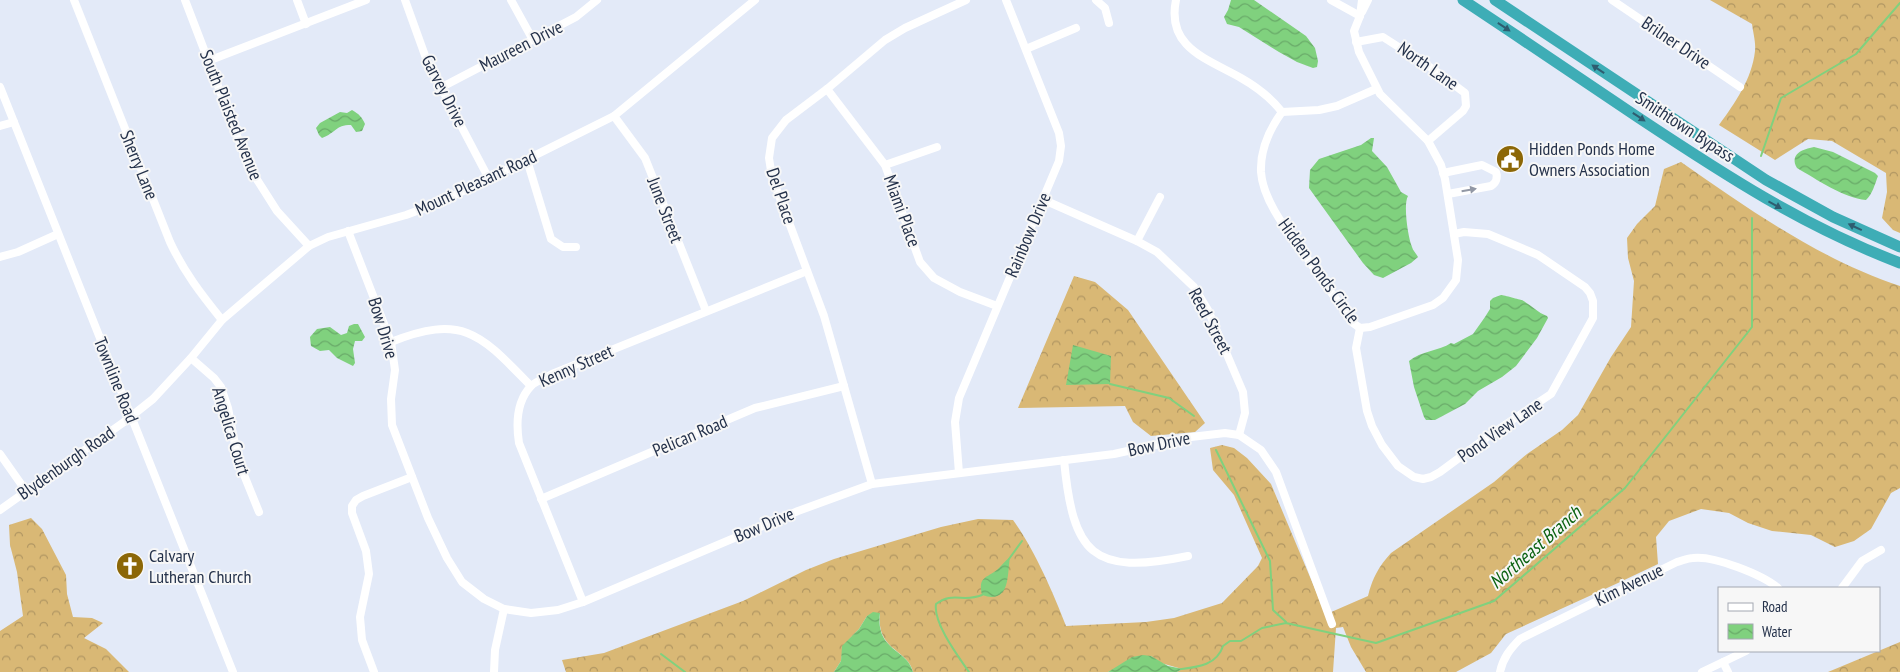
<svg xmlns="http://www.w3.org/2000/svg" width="1900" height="672" viewBox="0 0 1900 672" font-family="'PT Sans Narrow',sans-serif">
<defs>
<pattern id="forest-crowns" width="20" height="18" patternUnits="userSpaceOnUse" patternTransform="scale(1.25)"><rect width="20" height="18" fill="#d9b875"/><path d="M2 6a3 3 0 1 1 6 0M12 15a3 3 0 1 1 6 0" fill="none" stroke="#b09662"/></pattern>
<pattern id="water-waves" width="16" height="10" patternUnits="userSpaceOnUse" patternTransform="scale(1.25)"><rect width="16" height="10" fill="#80d17e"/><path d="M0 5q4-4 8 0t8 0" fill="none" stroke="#69aa69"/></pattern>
</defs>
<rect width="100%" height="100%" fill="#e3eaf8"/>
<g fill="url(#forest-crowns)">
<path d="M1710,0H1900V233L1893,230L1882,218L1887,192L1886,173L1832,141L1808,139L1775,160L1719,125C1735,103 1752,79 1755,51C1756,43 1753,32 1752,24Z"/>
<path d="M1681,162C1748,209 1821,260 1900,286V488L1891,493L1871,529L1854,541L1835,547L1811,535L1772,531L1748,523L1729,513L1701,509L1669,521L1656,537L1658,564L1618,583L1506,634L1491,653L1456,672H1366L1351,647L1343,627L1336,628L1333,672H1177L1182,669L1161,663L1151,656L1108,672H913C908,649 876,651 880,614L867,616L859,629L843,646L841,661L834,672H566L562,660L604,653L743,601L806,570L834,559L941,527L978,519L1013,520C1034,549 1053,592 1066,626L1146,622L1174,618L1222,603L1258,566L1262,558L1234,495L1213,470L1210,448L1222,445L1234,448L1247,458L1271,484L1323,608L1329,613L1368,596C1372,579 1379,566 1391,553L1494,482L1527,454L1562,430L1578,415L1611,357L1631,327L1634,281L1628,258L1627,238L1637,224L1655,206L1664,169Z"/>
<polygon points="1074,276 1095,282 1128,310 1205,423 1195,432 1151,436 1133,422 1125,406 1018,408"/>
<polygon points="31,518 42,529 66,575 67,594 73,617 92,618 103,623 84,638 106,649 129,672 0,672 0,631 23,616 17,572 10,545 9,525"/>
<polygon points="1900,642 1900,672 1828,672"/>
</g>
<g fill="url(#water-waves)">
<polygon points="1231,0 1254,0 1306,36 1315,48 1318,61 1317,67 1313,68 1297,62 1279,52 1239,27 1227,24 1224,17 1228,10"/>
<path d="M352,110C359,114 362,117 365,124L362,131L356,132L351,125C335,125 336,133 322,138L319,135L316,128L320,123L340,112L347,113Z"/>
<path d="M1371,138H1374L1372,151L1387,167L1401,192L1408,196C1403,204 1408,238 1412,247C1413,251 1416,253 1418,257L1411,263L1383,278L1374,275L1363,263L1309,188L1310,170L1319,159L1361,145Z"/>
<path d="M1814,147L1833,152L1875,173L1878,176C1875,184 1872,195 1866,200C1844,198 1816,179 1797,168C1789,154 1803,149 1814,147Z"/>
<path d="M1501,295C1504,295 1520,300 1522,300C1531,305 1537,312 1547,316L1548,318L1537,338L1516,366L1502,377L1478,391L1465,404L1435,420H1426L1424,417L1414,387L1409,361C1421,351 1439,351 1451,343L1454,344L1473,334L1485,317L1490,309V301L1493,298Z"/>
<polygon points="354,324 358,324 365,337 362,341 355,341 353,349 355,363 353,366 337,358 329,350 320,351 311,346 310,337 317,329 330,327 341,335 347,333 349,326"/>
<polygon points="1073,345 1111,356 1110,384 1066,385"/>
<path d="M1010,557C1007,574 1011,605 982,595C978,576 986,579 998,569C1002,565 1005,561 1010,557Z"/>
<path d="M873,612L880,613C875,651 908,649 913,672H834L841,661L842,646L859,629L867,616Z"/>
<polygon points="1143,655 1151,656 1168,666 1183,669 1177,672 1108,672 1132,657"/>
</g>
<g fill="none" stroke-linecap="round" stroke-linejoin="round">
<g stroke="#80d17e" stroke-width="2">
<polyline points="1761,156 1781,98 1856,54 1900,3"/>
<polyline points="1110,384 1169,398 1194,416"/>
<polyline points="1216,450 1270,561 1273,610 1286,622"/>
<polyline points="1009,559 1022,541"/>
<polyline points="661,654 685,672"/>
<path d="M1181,669C1198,667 1217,665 1223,646L1230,641H1241L1262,628L1286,623L1376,643L1494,601L1625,488L1752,327V218"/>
<path d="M969,672C958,656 933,623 936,604C953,591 963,603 982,595"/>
</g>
<g stroke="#fff" stroke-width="8">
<path d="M74,0L170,242C184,272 201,294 222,320"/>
<polyline points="185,0 249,167 277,211 309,246"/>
<polyline points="297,0 306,24"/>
<polyline points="405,0 427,61 489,179"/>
<polyline points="511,0 533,40"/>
<polyline points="1096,0 1105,8 1109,23"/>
<path d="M1176,0C1166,48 1208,59 1241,78C1257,87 1271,98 1282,112"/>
<polyline points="1331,0 1360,16"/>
<path d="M1362,0L1360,16L1354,31L1359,52L1380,94L1428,141L1441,165L1445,179L1458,260L1456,280L1443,298L1433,305L1370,327L1360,328L1353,323C1338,302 1322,280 1307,258C1290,234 1263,202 1261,172C1260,149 1269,130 1282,112L1319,110L1337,106L1376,89"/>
<polyline points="1612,0 1740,87"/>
<polyline points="1362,12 1368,0"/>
<polyline points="1356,42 1383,37 1433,69 1465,93 1466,106 1463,111 1428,141"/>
<polyline points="1026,49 1076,28"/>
<polyline points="208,61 366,0"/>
<polyline points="0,87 233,672"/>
<polyline points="442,87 576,17 597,0"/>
<polyline points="827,89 885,165 920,262 934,278 960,292 997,306"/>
<polyline points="614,116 645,158 706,311"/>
<polyline points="0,126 14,122"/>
<polyline points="527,160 551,239 563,247 576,247"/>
<polyline points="885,165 937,147"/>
<path d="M1443,173L1482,165L1496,172C1498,178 1496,183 1491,186L1448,194"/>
<polyline points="1044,200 1137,241 1157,252 1194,287 1208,310 1243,392 1245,413 1239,435"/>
<polyline points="348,231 391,342 395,370 391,399 392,425 428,518 447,558 462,582 484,599 504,609 531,613 558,610 583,602 798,511 872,484 1114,454 1191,437 1225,433 1239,435 1261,450 1276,472 1332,624"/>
<polyline points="1137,241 1160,197"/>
<polyline points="0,257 18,252 58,234"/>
<polyline points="1360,328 1356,348 1367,411 1372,426 1382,445 1398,466 1414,477 1423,479 1431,477 1440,472 1490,435 1551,394 1593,318 1593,301 1590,293 1585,287 1538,255 1488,234 1464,232 1454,234"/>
<path d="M391,342C464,313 481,335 531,386"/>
<polyline points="191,358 214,378 221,387 228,408 238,460 259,512"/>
<polyline points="0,454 26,491"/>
<path d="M1064,460C1073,554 1092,576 1188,556"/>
<polyline points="959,473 955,422 959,398 1059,161 1061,146 1059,133 1006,0"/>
<polyline points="872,484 824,316 772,177 769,158 772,138 786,120 827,89 885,40 905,28 966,0"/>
<polyline points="541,499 755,408 844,386"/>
<polyline points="0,510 124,422 153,399 191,358 222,320 309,246 328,237 406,215 441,202 614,116 755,0"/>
<polyline points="1842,588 1862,561 1881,550"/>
<path d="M583,602L519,443C516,424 516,402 531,386C536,381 546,378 552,374L807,271"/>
<polyline points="1723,662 1728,672"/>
<polyline points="374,672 362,640 360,617 369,574 366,551 352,513 352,506 356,500 363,496 412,477"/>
<polyline points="494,672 495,650 504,609"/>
<path d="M1500,672C1503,658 1510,649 1520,639L1677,562C1682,561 1687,558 1693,558C1713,555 1763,575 1778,588"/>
<polyline points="1702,672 1746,651"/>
</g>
<g stroke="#3eadb6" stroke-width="11">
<path d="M1463,0C1522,39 1581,79 1639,118C1725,175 1803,226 1900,263"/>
<polyline points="1495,0 1766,180 1833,217 1900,247"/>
</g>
</g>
<defs><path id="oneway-solid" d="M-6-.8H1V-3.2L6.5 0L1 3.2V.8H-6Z" transform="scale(1.25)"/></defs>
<g fill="#2e5d70">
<use href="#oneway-solid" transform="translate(1504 27) rotate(34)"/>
<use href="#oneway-solid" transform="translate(1598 69) rotate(-146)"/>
<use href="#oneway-solid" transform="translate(1639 117) rotate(34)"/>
<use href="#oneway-solid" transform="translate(1775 205) rotate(29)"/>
<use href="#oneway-solid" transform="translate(1855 227) rotate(-155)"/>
</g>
<use fill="#9298a5" href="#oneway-solid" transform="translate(1469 190) rotate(-10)"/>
<defs>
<symbol id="civic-disc" viewBox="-11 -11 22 22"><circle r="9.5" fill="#8c6707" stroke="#f7f7f7"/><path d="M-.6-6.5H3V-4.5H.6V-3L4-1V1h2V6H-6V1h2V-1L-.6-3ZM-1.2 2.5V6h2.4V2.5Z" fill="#fff"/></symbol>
<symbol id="church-disc" viewBox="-11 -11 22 22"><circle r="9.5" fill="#8c6707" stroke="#f7f7f7"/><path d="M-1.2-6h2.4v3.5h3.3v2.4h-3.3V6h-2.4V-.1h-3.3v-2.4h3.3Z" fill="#fff"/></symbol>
</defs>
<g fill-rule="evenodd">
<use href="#civic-disc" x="1494" y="143" width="32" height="32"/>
<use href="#church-disc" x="114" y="550" width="32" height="32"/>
</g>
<g text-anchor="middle" stroke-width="4" stroke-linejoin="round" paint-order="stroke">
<g font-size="18" fill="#25324b" stroke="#f7f7f7">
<text transform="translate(1676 43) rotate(34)" y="6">Brilner Drive</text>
<text transform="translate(521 46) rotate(-27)" y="6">Maureen Drive</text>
<text transform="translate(1428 66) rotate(35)" y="6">North Lane</text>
<text transform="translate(444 91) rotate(63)" y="6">Garvey Drive</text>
<text transform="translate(231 115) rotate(68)" y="6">South Plaisted Avenue</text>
<text transform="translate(1685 127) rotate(33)" y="6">Smithtown Bypass</text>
<text transform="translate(139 165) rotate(68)" y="6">Sherry Lane</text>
<text transform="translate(476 183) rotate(-25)" y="6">Mount Pleasant Road</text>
<text transform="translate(781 196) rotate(71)" y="6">Del Place</text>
<text transform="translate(665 210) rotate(69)" y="6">June Street</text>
<text transform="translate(902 211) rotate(70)" y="6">Miami Place</text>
<text transform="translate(1028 235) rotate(-67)" y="6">Rainbow Drive</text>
<text transform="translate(1319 271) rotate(54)" y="6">Hidden Ponds Circle</text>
<text transform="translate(1210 321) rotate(62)" y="6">Reed Street</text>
<text transform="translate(383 328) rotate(73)" y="6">Bow Drive</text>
<text transform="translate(576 366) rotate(-24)" y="6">Kenny Street</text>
<text transform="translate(116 380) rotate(68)" y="6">Townline Road</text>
<text transform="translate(1500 430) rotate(-35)" y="6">Pond View Lane</text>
<text transform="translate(231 431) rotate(73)" y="6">Angelica Court</text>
<text transform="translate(690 436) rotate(-23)" y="6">Pelican Road</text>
<text transform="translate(1159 444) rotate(-12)" y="6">Bow Drive</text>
<text transform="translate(66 463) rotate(-35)" y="6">Blydenburgh Road</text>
<text transform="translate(764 525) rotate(-23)" y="6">Bow Drive</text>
<text transform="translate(1629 585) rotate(-26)" y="6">Kim Avenue</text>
</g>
<g font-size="18" fill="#25324b" stroke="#f7f7f7" text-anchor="start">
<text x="1529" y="155">Hidden Ponds Home<tspan x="1529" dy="21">Owners Association</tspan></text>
<text x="149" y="562">Calvary<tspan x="149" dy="21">Lutheran Church</tspan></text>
</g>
<g font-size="19" font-style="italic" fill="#0a6110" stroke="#f7f7f7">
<text transform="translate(1535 547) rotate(-41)" y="7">Northeast Branch</text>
</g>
</g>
<rect x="1718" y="587" width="162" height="65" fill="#f7f7f7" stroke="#a3a8b2"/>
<rect x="1728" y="603" width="25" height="8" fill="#ffffff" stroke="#a3a8b2"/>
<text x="1762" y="612" font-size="15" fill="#25324b">Road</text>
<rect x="1728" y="624" width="25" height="15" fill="url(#water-waves)" stroke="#a3a8b2"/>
<text x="1762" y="637" font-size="15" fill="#25324b">Water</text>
</svg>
